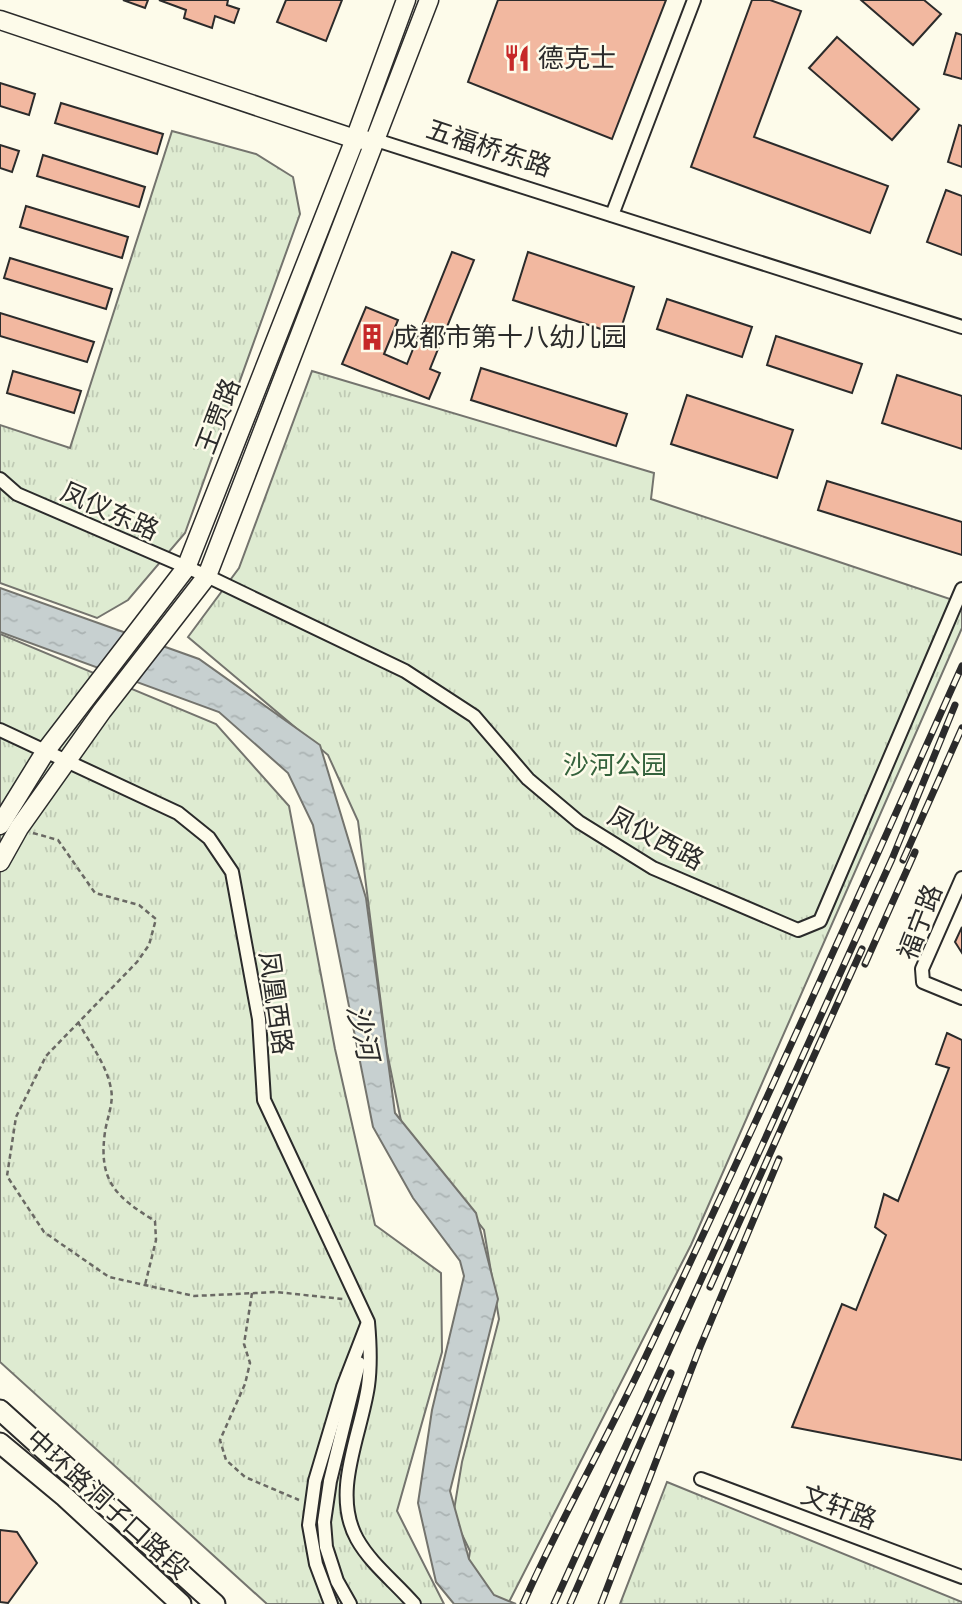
<svg xmlns="http://www.w3.org/2000/svg" width="962" height="1604" viewBox="0 0 962 1604" font-family="'Alegreya Sans','Noto Sans SC',sans-serif">
<defs>
<pattern id="park-tufts" width="24" height="20" patternUnits="userSpaceOnUse" patternTransform="scale(1.75)"><rect width="24" height="20" fill="#deebd1"/><path d="M3 7l-1-3M5 7V3M7 7l1-3M15 17l-1-3M17 17v-4M19 17l1-3" fill="none" stroke="#bfcab4"/></pattern>
<pattern id="water-ripples" width="26" height="14" patternUnits="userSpaceOnUse" patternTransform="scale(1.75)"><rect width="26" height="14" fill="#c7d0d0"/><path d="M2 4q2-2 4 0t4 0M15 11q2-2 4 0t4 0" fill="none" stroke="#abb3b3"/></pattern>
</defs>
<rect width="100%" height="100%" fill="#fdfbea"/>
<g fill="url(#park-tufts)" stroke="#74746e" stroke-width="2">
<polygon points="172,131 256,154 293,177 300,214 185,533 128,600 97,618 0,583 0,425 70,448"/>
<polygon points="312,371 654,473 651,499 962,603 962,628 691,1245 508,1604 462,1604 470,1551 453,1516 462,1462 499,1319 484,1230 402,1126 387,1052 358,821 328,755 188,637 239,568"/>
<polygon points="0,634 216,724 289,806 335,1049 375,1225 441,1273 442,1352 397,1511 444,1604 267,1604 0,1362"/>
<polygon points="667,1482 962,1602 962,1604 620,1604"/>
</g>
<polygon fill="url(#water-ripples)" stroke="#74746e" stroke-width="2" points="0,588 199,659 320,745 366,898 395,1113 476,1213 498,1299 450,1491 469,1559 494,1595 516,1604 454,1604 436,1582 418,1503 432,1410 464,1276 460,1261 413,1198 373,1127 313,825 288,773 219,712 0,632"/>
<g fill="#f2b8a0" stroke="#2b2b2b" stroke-width="2">
<polygon points="123,0 148,0 145,8"/>
<polygon points="159,0 228,0 227,5 239,9 234,23 215,16 212,28 184,18 186,10"/>
<polygon points="286,0 342,0 326,41 277,22"/>
<polygon points="498,0 666,0 612,139 468,82"/>
<polygon points="752,0 770,0 801,11 754,137 888,186 870,233 691,167"/>
<polygon points="861,0 924,0 941,14 913,45"/>
<polygon points="956,33 962,35 962,79 944,74"/>
<polygon points="837,37 919,109 892,140 809,68"/>
<polygon points="0,83 35,94 29,115 0,106"/>
<polygon points="61,103 163,134 157,154 55,123"/>
<polygon points="959,125 962,126 962,167 948,162"/>
<polygon points="0,145 19,151 12,172 0,168"/>
<polygon points="43,155 145,187 139,207 37,176"/>
<polygon points="946,190 962,196 962,255 927,242"/>
<polygon points="26,206 128,237 122,258 20,227"/>
<polygon points="452,252 474,260 430,369 440,373 429,399 342,364 366,307 398,320 384,354 407,364"/>
<polygon points="528,252 634,287 619,335 513,300"/>
<polygon points="10,258 112,289 106,309 4,278"/>
<polygon points="667,299 752,327 742,357 657,329"/>
<polygon points="0,313 94,342 87,362 0,336"/>
<polygon points="776,336 862,364 852,393 767,365"/>
<polygon points="481,368 627,414 616,446 471,400"/>
<polygon points="13,371 81,391 74,413 7,393"/>
<polygon points="897,375 962,396 962,449 882,423"/>
<polygon points="687,395 793,430 777,478 671,444"/>
<polygon points="827,481 962,522 962,555 818,510"/>
<polygon points="962,927 962,953 955,942"/>
<polygon points="947,1033 962,1040 962,1460 792,1427 842,1304 856,1310 886,1235 875,1227 884,1194 898,1201 949,1068 936,1064"/>
<polygon points="0,1530 17,1532 37,1563 8,1603 0,1602"/>
</g>
<g fill="none" stroke-linecap="round" stroke-linejoin="round">
<defs>
<g id="street">
<polyline points="376,140 962,327"/>
<polyline points="612,215 694,0"/>
<polyline points="0,479 17,494 207,576 405,671 474,716 528,779 579,822 653,868 798,930 820,921 962,589"/>
<path d="M0,730L178,813L209,838L232,872L259,1019L264,1100L368,1322C370,1344 371,1364 368,1386C361,1435 331,1492 357,1539C371,1564 395,1582 414,1604"/>
<polyline points="962,878 922,969 923,982 962,998"/>
<polyline points="701,1479 962,1577"/>
<polyline points="331,1604 316,1564 309,1525 315,1481 343,1387 367,1325"/>
<polyline points="350,1604 337,1581 326,1547 324,1522 330,1481 359,1363"/>
</g>
<g id="secondary">
<polyline points="0,20 355,139 365,140"/>
<polyline points="0,825 47,749 186,568 355,139 406,0"/>
<polyline points="0,862 19,828 102,711 207,576 429,0"/>
</g>
<g id="primary">
<polyline points="0,1410 215,1604"/>
<polyline points="0,1443 65,1497 181,1604"/>
</g>
</defs>
<use href="#street" stroke="#2b2b2b" stroke-width="16"/>
<use href="#secondary" stroke="#2b2b2b" stroke-width="21"/>
<use href="#primary" stroke="#2b2b2b" stroke-width="23"/>
<g stroke="#6a6964" stroke-width="2.5" stroke-dasharray="5 3.5" stroke-linecap="butt">
<polyline points="33,833 58,840 95,893 139,905 156,919 149,945 137,962 46,1056 16,1117 7,1176 44,1232 109,1277 194,1296 276,1292 343,1299"/>
<path d="M78,1022C89,1042 107,1065 111,1089C114,1103 107,1118 105,1132C98,1181 116,1197 155,1221L156,1240L145,1285"/>
<polyline points="252,1293 244,1344 250,1363 245,1384 220,1440 226,1460 245,1477 299,1500"/>
</g>
<use href="#street" stroke="#fdfbea" stroke-width="12"/>
<use href="#secondary" stroke="#fdfbea" stroke-width="18"/>
<use href="#primary" stroke="#fdfbea" stroke-width="19"/>
<defs>
<g id="rail">
<polyline points="903,860 962,728"/>
<polyline points="865,964 915,852"/>
<polyline points="710,1287 862,949"/>
<path d="M523,1604C560,1520 606,1441 645,1358C754,1129 858,898 962,666"/>
<polyline points="554,1604 892,859 955,705"/>
<polyline points="570,1604 671,1373"/>
<polyline points="601,1604 700,1347 779,1159"/>
</g>
</defs>
<use href="#rail" stroke="#2b2b2b" stroke-width="7"/>
<use href="#rail" stroke="#fdfbea" stroke-width="4.5" stroke-dasharray="13" stroke-linecap="butt"/>
</g>
<defs>
<symbol id="restaurant-bare" viewBox="-9 -9 18 18"><path d="M-5-6h1v4h1v-4h1v4h1v-4h1v5L-1.5 .5V6h-2V.5L-5-1ZM5-6V6H3V1.5H1.5Q1.5-4 5-6Z" fill="#c62828" stroke="#fdfbea" stroke-width="2.5" paint-order="stroke"/></symbol>
<symbol id="building-bare" viewBox="-9 -9 18 18"><path d="M-4-6H4V6H1V3H-1V6H-4ZM-2.5-4.3h1.7v1.8h-1.7ZM.8-4.3h1.7v1.8H.8ZM-2.5-1h1.7V.8h-1.7ZM.8-1h1.7V.8H.8Z" fill="#c62828" stroke="#fdfbea" stroke-width="2.5" paint-order="stroke"/></symbol>
</defs>
<g fill-rule="evenodd">
<use href="#restaurant-bare" x="498" y="39" width="38" height="38"/>
<use href="#building-bare" x="353" y="318" width="38" height="38"/>
</g>
<g text-anchor="middle" stroke-width="5" stroke-linejoin="round" paint-order="stroke">
<g font-size="26" fill="#2b2b2b" stroke="#fdfbea" text-anchor="start">
<text x="538" y="67">德克士</text>
<text x="393" y="346">成都市第十八幼儿园</text>
</g>
<g font-size="26" fill="#2b2b2b" stroke="#fdfbea">
<text transform="translate(489 148) rotate(18)" y="9">五福桥东路</text>
<text transform="translate(218 416) rotate(-69)" y="9">王贾路</text>
<text transform="translate(110 511) rotate(24)" y="9">凤仪东路</text>
<text transform="translate(656 838) rotate(28)" y="9">凤仪西路</text>
<text transform="translate(920 922) rotate(-69)" y="9">福宁路</text>
<text transform="translate(276 1003) rotate(82)" y="9">凤凰西路</text>
<text transform="translate(108 1504) rotate(42)" y="9">中环路洞子口路段</text>
<text transform="translate(839 1507) rotate(21)" y="9">文轩路</text>
</g>
<g font-size="26" fill="#34623c" stroke="#fdfbea">
<text x="615" y="774">沙河公园</text>
</g>
<g font-size="28" font-style="italic" fill="#2b2b2b" stroke="#fdfbea">
<text transform="translate(363 1032) rotate(77)" y="10">沙河</text>
</g>
</g>
</svg>
